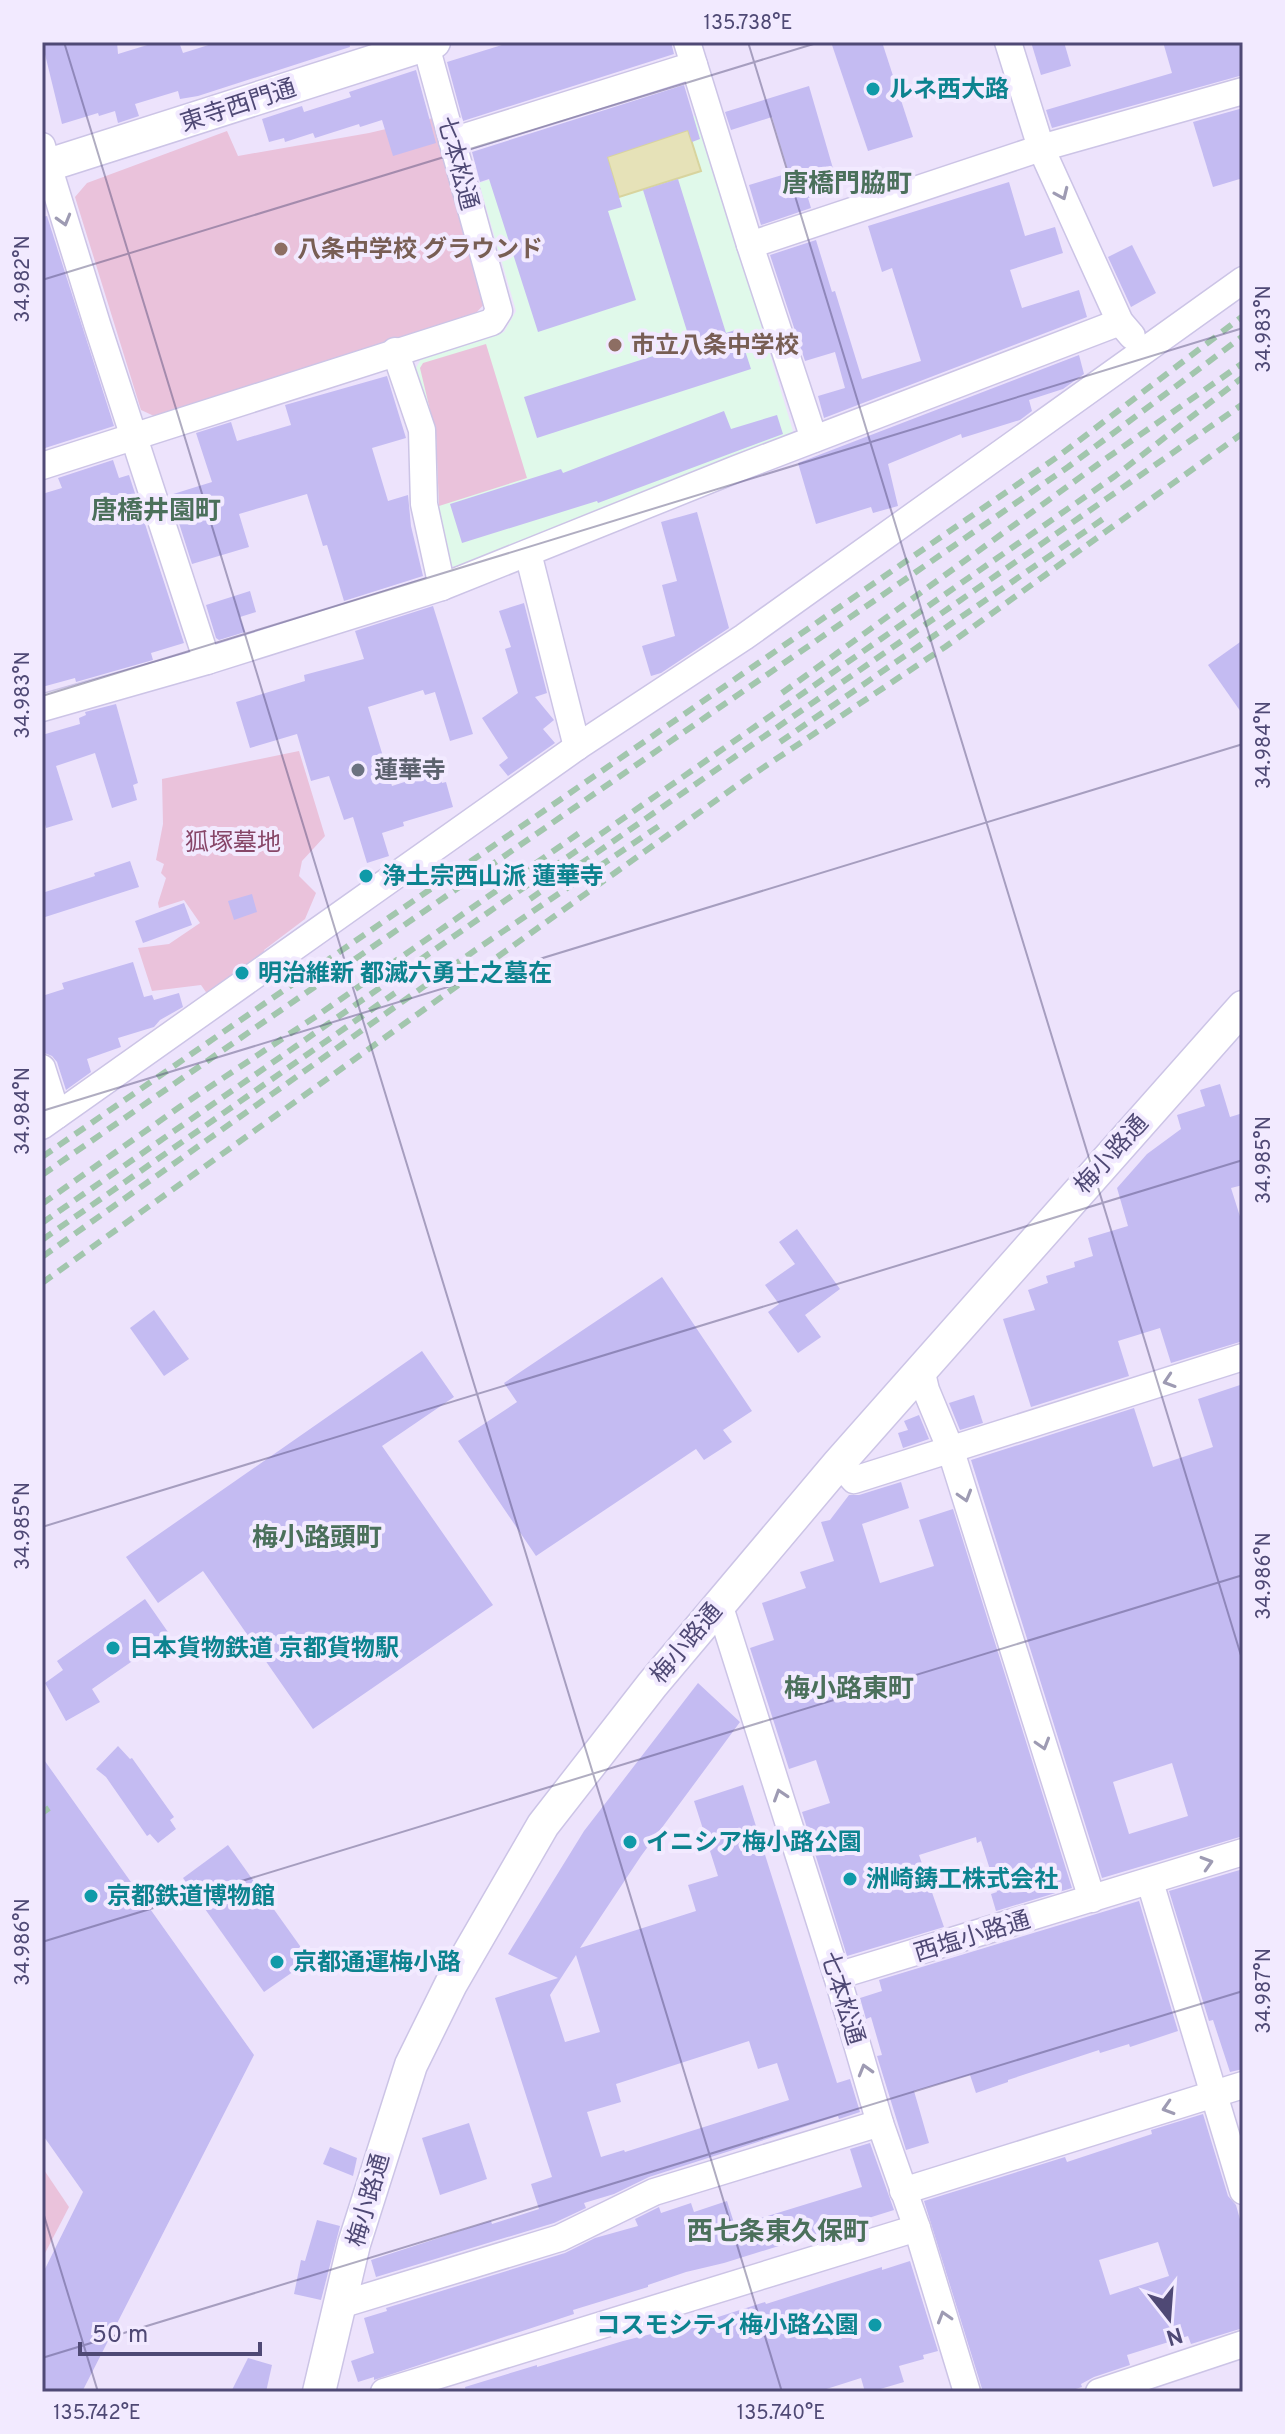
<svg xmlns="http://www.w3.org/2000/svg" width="1285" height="2434" viewBox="0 0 1285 2434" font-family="Overpass,'Noto Sans JP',sans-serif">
<rect width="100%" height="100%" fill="#ede3fc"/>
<polygon fill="#e0f9ea" points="698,115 793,431 785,441 460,568 447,565 437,520 439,506 436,435 416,368 421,359 504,332 516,311 479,183"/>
<g fill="#eac2db">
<polygon points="433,118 487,301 476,313 154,416 141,410 75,197 87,183 227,131 238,156 369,133"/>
<polygon points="486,344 527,478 439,506 436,435 420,368 423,363"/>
<polygon points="299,751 325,836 302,861 299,876 316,893 305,919 264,950 266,956 208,995 201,985 152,991 138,948 169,944 200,923 184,900 159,908 158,903 166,878 161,873 164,864 156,860 163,824 162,779"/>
<polygon points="42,2167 69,2207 42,2259"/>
</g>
<polygon fill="#e6e2b8" stroke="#d8d49e" stroke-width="2" points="688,130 701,171 619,197 607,157"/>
<g fill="#c4bbf2" fill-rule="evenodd">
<polygon points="42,42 117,42 118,54 157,42 179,42 183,53 218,42 349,42 350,47 198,96 180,99 178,91 135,104 139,116 118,123 115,111 99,116 98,113 62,124"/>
<polygon points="512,42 671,42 674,54 463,121 447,62"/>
<polygon points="831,42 882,42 913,137 868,151"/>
<polygon points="1031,42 1064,42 1071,66 1041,75"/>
<polygon points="1163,42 1243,42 1243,75 1052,128 1046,110 1172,73"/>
<polygon points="416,70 436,143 393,156 382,120 360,127 359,124 315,138 313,133 285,142 284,138 269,142 262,119 302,106 304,112 351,97 349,92"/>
<polygon points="684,85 700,139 692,142 688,130 607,157 622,207 608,211 636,300 538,332 489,179 480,182 472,152"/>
<polygon points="809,86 839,189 808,198 811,208 761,225 749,185 789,173 772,117 731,130 725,112"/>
<polygon points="1243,108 1243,178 1213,187 1193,122"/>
<polygon points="678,179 726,333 738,329 751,369 537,438 524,397 691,344 643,190"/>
<polygon points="1009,182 1025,236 1055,227 1063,253 1010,270 1022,308 1079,290 1087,317 824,418 818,396 845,388 835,352 805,361 770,255 816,240 832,292 835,291 862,379 921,361 892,268 882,272 868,226"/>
<polygon points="47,216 114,426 42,449 42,217"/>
<polygon points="1132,245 1156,293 1131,307 1108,257"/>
<polygon points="1079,355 1084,374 1063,389 1029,400 1032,411 1020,420 962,438 961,434 888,464 898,506 873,513 871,507 816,524 798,463"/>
<polygon points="387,376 406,438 372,448 388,501 408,495 411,526 423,576 344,601 327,545 323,546 307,494 239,514 249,547 192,564 170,495 212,482 196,433 231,422 237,441 291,425 285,405"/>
<polygon points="724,411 731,429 777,415 783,434 598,503 597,501 462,543 450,504 561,469 563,473"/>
<polygon points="113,460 119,478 129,475 184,643 151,653 153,660 76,682 75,678 42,687 42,494 62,488 58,478"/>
<polygon points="697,512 729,628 661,673 651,676 642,646 675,636 662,585 677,581 661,522"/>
<polygon points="250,591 256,612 240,617 245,632 219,640 216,638 206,605"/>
<polygon points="524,603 547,693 535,697 554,720 543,729 555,743 508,776 499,765 508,758 482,718 518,693 505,649 511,647 499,611"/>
<polygon points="433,606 473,734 450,741 435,692 425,695 423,690 368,707 392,786 439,771 442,783 446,782 453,807 403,822 404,826 382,833 389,856 367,863 353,817 344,820 329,776 311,781 297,734 250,748 236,702 305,681 304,675 364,659 355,631"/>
<polygon points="1243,640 1243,715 1208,665"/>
<polygon points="116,704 138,783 133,785 137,800 112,808 95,753 56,766 73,820 46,828 42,814 42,735 80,724 79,718 86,715 85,712"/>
<polygon points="130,861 139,887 42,918 42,893 95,876 94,873"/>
<polygon points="252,894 257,912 234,920 228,901"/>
<polygon points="184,903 192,925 143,943 135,921"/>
<polygon points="133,962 144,997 152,995 154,1000 179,993 183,1007 160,1020 154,1027 118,1038 121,1047 87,1059 91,1072 66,1090 57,1062 52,1056 42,1052 42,996 64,989 62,983"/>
<polygon points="1220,1084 1230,1117 1243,1113 1243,1185 1231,1188 1243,1226 1243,1341 1171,1363 1160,1328 1118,1341 1129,1376 1031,1407 1003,1319 1035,1310 1028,1290 1048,1283 1046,1276 1075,1267 1074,1262 1093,1256 1088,1238 1128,1226 1117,1188 1147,1154 1181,1129 1177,1115 1205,1106 1200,1090"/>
<polygon points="797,1229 840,1289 805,1315 821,1337 798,1353 768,1312 779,1304 765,1285 795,1264 779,1242"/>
<polygon points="662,1277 752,1411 723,1430 732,1442 704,1460 696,1449 536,1556 458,1441 517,1402 504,1383"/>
<polygon points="154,1310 189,1359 164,1376 130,1328"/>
<polygon points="422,1351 454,1397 382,1446 493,1605 313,1729 203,1571 158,1603 126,1557"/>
<path d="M1243,1384V1836L1102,1878L971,1460L1134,1408L1153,1467L1213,1447L1198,1399ZM1172,1763L1188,1816L1129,1834L1113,1782Z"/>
<polygon points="974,1395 983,1423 960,1430 949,1403"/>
<polygon points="919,1415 929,1439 903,1448 898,1433 908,1430 904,1421"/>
<polygon points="901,1482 909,1508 862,1524 880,1583 934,1566 919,1520 953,1509 1072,1888 996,1911 991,1894 997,1892 981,1841 977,1843 976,1837 919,1855 944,1927 847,1956 802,1812 830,1803 816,1760 789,1769 750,1648 774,1640 762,1603 806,1588 800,1572 834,1561 821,1522 830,1520 849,1495 859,1495"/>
<polygon points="145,1599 170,1635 92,1689 100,1702 66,1721 45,1683 63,1670 57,1661"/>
<path d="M698,1683L740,1722L641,1856L580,1948L696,1911L688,1885L718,1876L694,1801L743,1785L837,2083L850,2079L860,2112L839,2119L838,2116L649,2177L614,2194L584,2203L586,2208L554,2223L376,2277L371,2260L491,2221L492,2224L539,2209L531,2184L552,2177L495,1998L558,1978L508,1954L584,1831ZM576,1955L600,2032L565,2042L550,1995ZM749,2041L758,2069L777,2063L789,2100L625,2152L624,2150L601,2157L587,2112L621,2102L616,2084Z"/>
<polygon points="118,1746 130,1759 132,1758 174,1817 170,1820 176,1829 158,1843 150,1834 147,1836 106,1777 96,1769"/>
<polygon points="42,1757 254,2055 82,2392 42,2392 42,2275 83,2192 42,2134"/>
<polygon points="228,1845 310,1960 264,1992 183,1878"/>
<polygon points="1243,1869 1243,2069 1230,2072 1213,2020 1209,2021 1169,1891"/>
<polygon points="1139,1901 1178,2031 1130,2047 1129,2044 1100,2053 1099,2050 1008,2080 1008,2082 976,2093 970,2075 914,2091 929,2143 906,2150 877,2056 882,2055 871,2017 866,2019 860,1998 882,1991 879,1980"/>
<path d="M1203,2114L1228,2196L1236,2205L1243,2230V2328L1191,2344L1188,2336L1127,2355L1130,2365L1094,2377L1081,2384L1082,2387L1066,2392H983L924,2201L1065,2157L1067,2162L1152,2134L1151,2130ZM1158,2242L1169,2276L1110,2295L1099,2260Z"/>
<polygon points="469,2123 487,2179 440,2195 422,2138"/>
<polygon points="870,2143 894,2210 724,2263 686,2272 648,2285 648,2287 573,2310 574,2314 374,2380 374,2377 358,2382 351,2361 374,2353 364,2318 387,2311 386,2308 565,2253 595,2238 638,2226 635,2219 659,2207 661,2213 691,2203 694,2212 727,2201 735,2226 862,2187 850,2149"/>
<polygon points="330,2147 357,2158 353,2176 323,2164"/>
<polygon points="317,2220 340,2226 321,2300 294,2294 301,2260 305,2261"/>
<polygon points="910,2261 938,2351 923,2355 924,2359 899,2366 904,2382 870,2392 865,2392 861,2378 817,2392 466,2392 465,2387 537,2365 537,2367 623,2341 715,2318 765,2302 766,2304 882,2267 882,2270"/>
<polygon points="248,2358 272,2365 266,2392 231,2392"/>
</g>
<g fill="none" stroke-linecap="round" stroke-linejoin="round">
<defs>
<g id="minor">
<polyline points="687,42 750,245 814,439"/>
<polyline points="1008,42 1041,148 1120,322 1132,336"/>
<polyline points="452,141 694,65"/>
<polyline points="42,146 97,324 207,661"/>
<polyline points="750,245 1041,148 1243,91"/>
<polyline points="395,351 422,430 424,504 442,587"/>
<polyline points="42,466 492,322 499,311 425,42"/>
<polyline points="528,553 577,747"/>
<polyline points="42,708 207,661 442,587 736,469 1120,322"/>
<polyline points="42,1068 57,1115"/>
<polyline points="42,1126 577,747 744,637 1243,280"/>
<polyline points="921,1369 926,1390 950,1448 1092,1899"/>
<polyline points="839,1463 854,1480 1243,1357"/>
<polyline points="719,1604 837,1976 880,2123 917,2228 967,2392"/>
<polyline points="1150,1882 1243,2191"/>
<polyline points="837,1976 1243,1852"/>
<polyline points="903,2191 1243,2085"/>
<polyline points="340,2305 560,2238 654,2192 880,2123"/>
<polyline points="384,2392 917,2228"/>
<polyline points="1099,2392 1243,2344"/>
</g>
<g id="tertiary">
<polyline points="42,167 434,42"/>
<polyline points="319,2392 354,2244 411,2065 451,1984 543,1825 652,1685 839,1463 1243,1007"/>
</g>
</defs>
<use href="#minor" stroke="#ccc4e6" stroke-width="29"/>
<use href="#tertiary" stroke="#ccc4e6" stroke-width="35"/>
<use href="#minor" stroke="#fff" stroke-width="26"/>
<use href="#tertiary" stroke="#fff" stroke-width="32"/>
<g stroke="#a2c6ad" stroke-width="6" stroke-dasharray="12 8" stroke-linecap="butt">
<polyline points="782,693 1104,460 1243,363"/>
<polyline points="780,742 1106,517"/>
<polyline points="530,899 1243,404"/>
<polyline points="42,1157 1060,455 1243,316"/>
<polyline points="42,1175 1068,467 1243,336"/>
<polyline points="42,1204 181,1106 318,1015 585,829"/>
<polyline points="42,1223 1115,476 1243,377"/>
<polyline points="42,1240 395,993"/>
<polyline points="42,1257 474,951 659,826"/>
<polyline points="42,1283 746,779 945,647 1243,433"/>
<polyline points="42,1813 49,1808"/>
</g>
</g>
<defs><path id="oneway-chevron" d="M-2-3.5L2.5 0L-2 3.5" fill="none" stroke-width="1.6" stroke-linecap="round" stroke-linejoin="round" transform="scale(2)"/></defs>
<g stroke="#9e9bb3">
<use href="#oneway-chevron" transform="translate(1062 194) rotate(66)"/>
<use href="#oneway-chevron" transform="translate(64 220) rotate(74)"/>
<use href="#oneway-chevron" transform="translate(1169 1381) rotate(162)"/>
<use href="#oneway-chevron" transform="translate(965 1496) rotate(73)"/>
<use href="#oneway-chevron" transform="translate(1043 1744) rotate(73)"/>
<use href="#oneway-chevron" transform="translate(780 1795) rotate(-108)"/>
<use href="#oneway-chevron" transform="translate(1207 1863) rotate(-17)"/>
<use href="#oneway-chevron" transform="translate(865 2070) rotate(-106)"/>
<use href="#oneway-chevron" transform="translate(1168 2108) rotate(163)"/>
<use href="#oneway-chevron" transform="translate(944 2317) rotate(-107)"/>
</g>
<path fill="none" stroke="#4f4975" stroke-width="2" stroke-opacity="0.45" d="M64,42L782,2392M748,42L1243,1662M42,280L820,42M42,696L1243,328M42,1111L1243,744M42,1527L1243,1160M42,1942L1243,1575M42,2209L98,2392M42,2358L1243,1991"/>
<g fill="#0f9aa8" stroke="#f2eaff" stroke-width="3">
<circle cx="873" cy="89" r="8"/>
<circle cx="366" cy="876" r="8"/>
<circle cx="242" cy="973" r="8"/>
<circle cx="113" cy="1648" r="8"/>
<circle cx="630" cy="1842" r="8"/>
<circle cx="850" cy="1879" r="8"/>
<circle cx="91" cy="1896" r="8"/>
<circle cx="277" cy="1962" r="8"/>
<circle cx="875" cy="2325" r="8"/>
</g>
<g fill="#8d6e63" stroke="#f2eaff" stroke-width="3">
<circle cx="281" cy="249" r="8"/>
<circle cx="615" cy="345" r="8"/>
</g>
<circle fill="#6b7280" stroke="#f2eaff" stroke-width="3" cx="358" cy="770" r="8"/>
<g text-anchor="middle" stroke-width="8" stroke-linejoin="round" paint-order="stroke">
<g font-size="24" font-weight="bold" fill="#0d838f" stroke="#f2eaff" text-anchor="start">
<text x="889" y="97">ルネ西大路</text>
<text x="382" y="884">浄土宗西山派 蓮華寺</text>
<text x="258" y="981">明治維新 都滅六勇士之墓在</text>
<text x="129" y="1656">日本貨物鉄道 京都貨物駅</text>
<text x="646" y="1850">イニシア梅小路公園</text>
<text x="866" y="1887">洲崎鋳工株式会社</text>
<text x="107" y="1904">京都鉄道博物館</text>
<text x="293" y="1970">京都通運梅小路</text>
<text x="859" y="2333" text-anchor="end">コスモシティ梅小路公園</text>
</g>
<g font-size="24" fill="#4f4975" stroke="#f2eaff">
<text transform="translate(238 105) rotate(-18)" y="8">東寺西門通</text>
<text transform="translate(458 163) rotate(75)" y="8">七本松通</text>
<text transform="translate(1111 1154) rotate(-48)" y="8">梅小路通</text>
<text transform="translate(686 1643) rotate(-50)" y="8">梅小路通</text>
<text transform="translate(972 1936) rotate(-17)" y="8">西塩小路通</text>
<text transform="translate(843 1998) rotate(73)" y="8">七本松通</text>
<text transform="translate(368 2200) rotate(-74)" y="8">梅小路通</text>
</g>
<g font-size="24" font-weight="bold" fill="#785e54" stroke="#f2eaff" text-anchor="start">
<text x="297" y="257">八条中学校 グラウンド</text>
<text x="631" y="353">市立八条中学校</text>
</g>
<g font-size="24" font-weight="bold" fill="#5b616d" stroke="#f2eaff" text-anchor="start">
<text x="374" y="778">蓮華寺</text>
</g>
<g font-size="24" fill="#874668" stroke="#f2eaff">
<text x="233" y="850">狐塚墓地</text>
</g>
<g font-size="26" font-weight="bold" fill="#4b705b" stroke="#f2eaff">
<text x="847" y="192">唐橋門脇町</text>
<text x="156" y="519">唐橋井園町</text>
<text x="317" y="1546">梅小路頭町</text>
<text x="849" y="1697">梅小路東町</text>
<text x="778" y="2240">西七条東久保町</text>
</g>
</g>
<rect width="1285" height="2434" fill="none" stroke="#f2eaff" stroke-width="88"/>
<g transform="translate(1169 2318) rotate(163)" stroke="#f2eaff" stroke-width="6" paint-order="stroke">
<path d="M0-6L14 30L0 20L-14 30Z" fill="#4f4975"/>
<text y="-12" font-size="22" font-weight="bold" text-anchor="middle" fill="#4f4975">N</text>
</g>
<path d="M80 2342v12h180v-12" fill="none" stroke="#4f4975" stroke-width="4"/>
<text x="92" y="2342" font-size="24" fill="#4f4975" stroke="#f2eaff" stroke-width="6" paint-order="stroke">50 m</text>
<rect x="44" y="44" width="1197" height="2346" fill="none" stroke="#4f4975" stroke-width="3"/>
<g font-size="20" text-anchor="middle" fill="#4f4975">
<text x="748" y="29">135.738°E</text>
<text transform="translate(22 279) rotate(-90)" y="7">34.982°N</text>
<text transform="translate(1263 329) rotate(-90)" y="7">34.983°N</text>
<text transform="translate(22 695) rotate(-90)" y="7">34.983°N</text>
<text transform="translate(1263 745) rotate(-90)" y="7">34.984°N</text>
<text transform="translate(22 1111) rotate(-90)" y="7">34.984°N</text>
<text transform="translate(1263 1160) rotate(-90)" y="7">34.985°N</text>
<text transform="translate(22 1526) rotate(-90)" y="7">34.985°N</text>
<text transform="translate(1263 1576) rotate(-90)" y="7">34.986°N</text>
<text transform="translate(22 1942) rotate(-90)" y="7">34.986°N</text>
<text transform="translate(1263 1991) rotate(-90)" y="7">34.987°N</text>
<text x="97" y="2419">135.742°E</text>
<text x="781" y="2419">135.740°E</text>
</g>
</svg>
